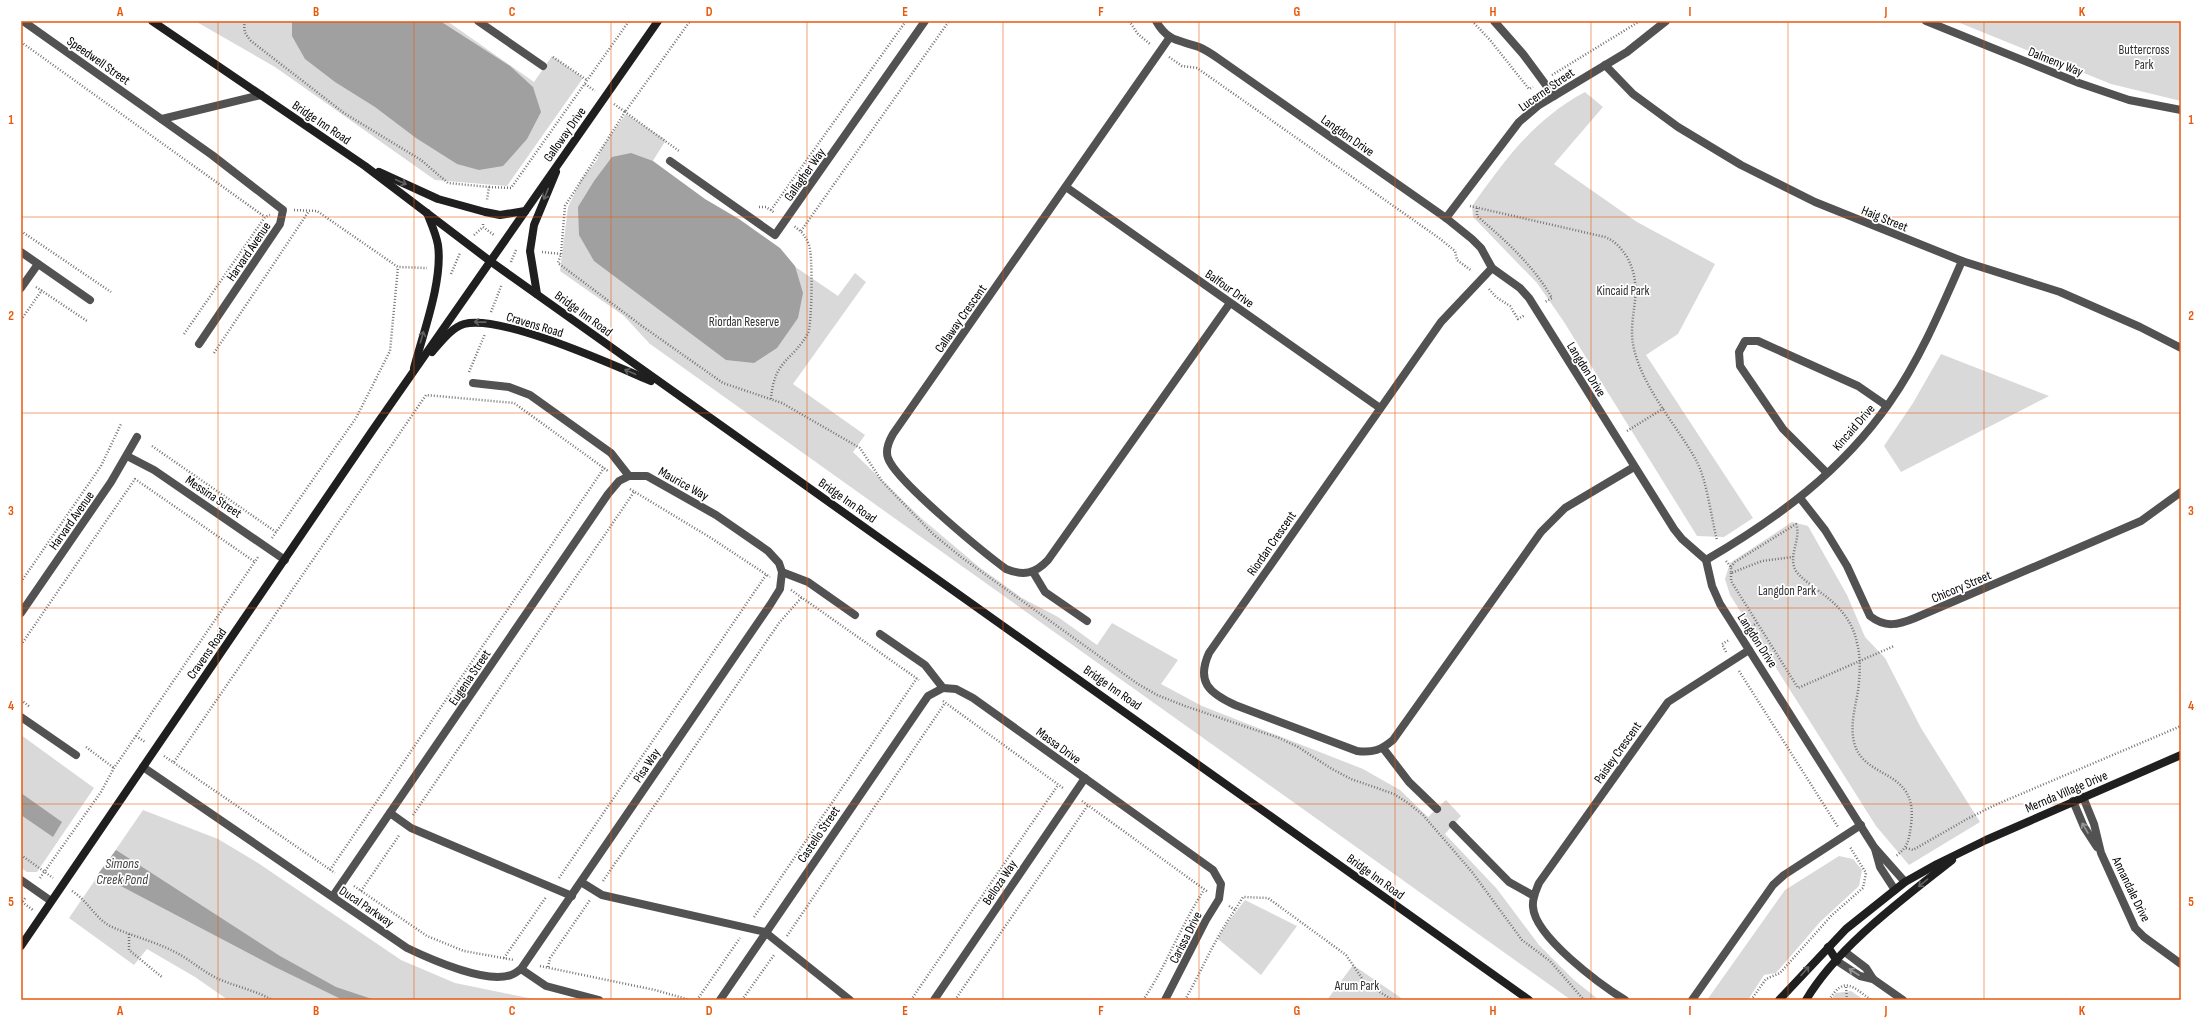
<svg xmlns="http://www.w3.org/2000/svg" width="2202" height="1021" viewBox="0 0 2202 1021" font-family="'Sofia Sans Condensed',sans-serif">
<rect width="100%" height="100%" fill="#fff"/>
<g fill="#d9d9d9">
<polygon points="195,21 447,21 534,82 552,56 583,78 507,186 435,180 275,67"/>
<polygon points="1955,21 2181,21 2181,101 2111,84"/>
<path d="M1585,92L1603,107L1554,164L1637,222L1715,264L1678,334L1646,355L1753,518L1724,537L1697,536L1564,322L1537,283L1473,217L1472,206C1505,160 1533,120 1585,92Z"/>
<polygon points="626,114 666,140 649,167 838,296 855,273 866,282 793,384 865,435 853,452 921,518 979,567 1022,598 1058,617 1097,645 1112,623 1178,660 1161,684 1202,706 1363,769 1400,790 1428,817 1446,800 1461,816 1445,834 1497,889 1539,945 1574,980 1599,1000 1571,1000 650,344 624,316 560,271 568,207 581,180 597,160 603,146"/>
<polygon points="1941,354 2049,396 1901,472 1884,446 1913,403"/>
<polygon points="1792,522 1808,526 1847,595 1865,637 1885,658 1921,728 1980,822 1909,865 1876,826 1730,595 1725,579 1730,563"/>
<polygon points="21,735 94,788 37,872 27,872 21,868"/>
<polygon points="143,810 218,839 258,863 401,960 455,983 538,1000 228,1000 195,977 147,949 134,965 69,918"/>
<polygon points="1839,856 1853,859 1862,870 1859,886 1820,922 1776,973 1764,975 1748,1000 1707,1000 1785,890"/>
<polygon points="1245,900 1297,926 1261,975 1218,939 1225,926"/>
<polygon points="1353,965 1404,1000 1327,1000"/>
<polygon points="1851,991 1864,1000 1831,1000 1836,993"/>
</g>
<g fill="#a0a0a0">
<polygon points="292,21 440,21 510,66 533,87 541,112 527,139 503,166 479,170 457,164 416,138 375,107 335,82 305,59 292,36"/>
<polygon points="631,153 653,161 705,199 739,219 780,248 795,266 803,293 798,318 777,348 754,363 726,360 594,261 579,235 578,207 594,181 612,157"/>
<polygon points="21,793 62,822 53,837 21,815"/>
<polygon points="116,850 280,956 336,987 375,1000 343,1000 275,967 98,874"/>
</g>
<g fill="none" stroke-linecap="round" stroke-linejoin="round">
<g stroke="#747474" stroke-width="2.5" stroke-dasharray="1 2" stroke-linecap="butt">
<path d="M245,21C243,30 245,34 251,41L344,113L421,160L448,183L489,187L487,200"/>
<polyline points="1129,21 1138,34 1150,44"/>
<polyline points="1472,21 1490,40 1529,89 1533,87"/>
<polyline points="21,42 265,217"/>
<polyline points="553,57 587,80"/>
<polyline points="1169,57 1182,66 1197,68 1439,238 1455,251 1457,260 1472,271"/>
<polyline points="1552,75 1640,21"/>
<polyline points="585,84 595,91"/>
<polyline points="614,104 625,112 690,21"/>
<polyline points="489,187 511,188 629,21"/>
<path d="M1470,206L1605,237C1615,241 1621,248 1627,257C1646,292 1626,316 1634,349C1643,388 1677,426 1696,460C1707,480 1711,517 1717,540"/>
<polyline points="759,207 766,207 775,213"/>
<path d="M1477,208V216C1506,241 1533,265 1552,298L1545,302"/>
<polyline points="294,210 317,211 398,267 427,268"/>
<polyline points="771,210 906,21"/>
<polyline points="483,224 483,227 494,235"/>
<polyline points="21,231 111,292"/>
<polyline points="801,231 949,21"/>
<polyline points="474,235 483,227"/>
<polyline points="542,252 561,254 558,263 642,326 723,383 782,403 860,448 882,481 898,498 933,534 961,557 1138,684 1157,695 1185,706 1279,738 1298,747 1332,769 1351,779 1394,794 1408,803 1423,815 1472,872 1522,940 1550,961 1584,1000"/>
<polyline points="561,254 565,206 625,112 679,151"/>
<polyline points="511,262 516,250"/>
<polyline points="451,274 460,253"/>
<polyline points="36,287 87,321"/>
<polyline points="1489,289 1496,297 1510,306 1518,319 1525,315"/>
<polyline points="491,312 502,284"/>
<polyline points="21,320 42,290"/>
<polyline points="184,334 265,217 270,215"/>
<polyline points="214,353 309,211"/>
<polyline points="469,372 485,334"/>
<path d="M771,399C774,359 793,361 808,333C812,325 813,254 809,245C805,235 802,232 794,226"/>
<polyline points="1627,431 1664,408"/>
<polyline points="152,446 276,532"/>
<polyline points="630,489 711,538 770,577"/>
<polyline points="272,538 356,418 390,351 398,267"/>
<polyline points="1726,561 1731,567 1731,573 1762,561 1793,557"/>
<path d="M1731,567L1735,562L1796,524C1802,539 1787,556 1796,571C1801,578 1809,583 1816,589C1836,603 1852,618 1857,643C1861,658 1860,675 1858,691C1855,708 1850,725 1854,742C1863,781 1919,767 1911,825C1909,840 1908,847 1896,856"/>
<polyline points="1731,573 1731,581 1798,688 1894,646"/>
<polyline points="21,582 101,466 121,424"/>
<polyline points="791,590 919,680"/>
<polyline points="1749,628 1757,623"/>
<polyline points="21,645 135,479 255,562"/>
<polyline points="1726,652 1722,644 1729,640"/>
<polyline points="1739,671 1838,827"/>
<polyline points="21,700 30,707"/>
<polyline points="943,701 1063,788"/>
<polyline points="136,736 145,742"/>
<polyline points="86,747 114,768"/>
<polyline points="164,756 335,873"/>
<polyline points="174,762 426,395 514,403 608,471"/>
<polyline points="1082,801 1208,892"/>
<polyline points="413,815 634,492"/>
<polyline points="1906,848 1913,850 1967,819 1995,805 2181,726"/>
<polyline points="21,855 53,878"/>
<polyline points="330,870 604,468"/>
<polyline points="40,878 101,792 114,768 258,557"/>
<polyline points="559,878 766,575"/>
<polyline points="603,881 779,623 802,597"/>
<polyline points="354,886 427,936 464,951 514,960"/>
<path d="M72,891C88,901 95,918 110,926C131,936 154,941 175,952C191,960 204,973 221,980C238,987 257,991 272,1000"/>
<polyline points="361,891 400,834"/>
<polyline points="22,902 33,910"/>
<polyline points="21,904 26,897"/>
<polyline points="1229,906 1235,910 1243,897 1268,898 1346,955 1366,984 1393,1000"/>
<polyline points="754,917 917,678"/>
<polyline points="129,934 129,950 163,978"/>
<polyline points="787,936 945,703"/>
<polyline points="504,958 546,897"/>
<polyline points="540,966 655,990 690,1000"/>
<polyline points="548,967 550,958 590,900"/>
<polyline points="1846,987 1847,1000"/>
<polyline points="697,1000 740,938"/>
<polyline points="742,1000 774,955"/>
<polyline points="911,1000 1058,785"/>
<polyline points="955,1000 1088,805"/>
<path d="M1143,1000C1167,965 1181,925 1204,890"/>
<path d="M1185,1000C1202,970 1215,938 1235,910"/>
<polyline points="1655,1000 1656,998"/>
<polyline points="1751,1000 1766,979 1780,973 1832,915 1863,888 1866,873 1850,847"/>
<path d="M1829,1000C1844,976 1852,986 1871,1000"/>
</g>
<g stroke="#525252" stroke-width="8">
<polyline points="1827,473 1783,429 1740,366 1739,352 1745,341 1758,341 1858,386 1887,406"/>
<polyline points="1383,748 1409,782 1437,809"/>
<polyline points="390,813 411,828 572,896"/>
<polyline points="1453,825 1509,882 1534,896"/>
<polyline points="581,882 602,895 765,932 850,1000"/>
</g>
<g stroke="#525252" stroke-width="8">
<polyline points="23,21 212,155 283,210 280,224 199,344"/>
<polyline points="478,21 543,66"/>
<path d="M1156,21C1168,42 1179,40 1199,47C1206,50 1212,54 1219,59L1446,218L1472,239L1481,248L1492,268L1520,288L1529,298L1674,529L1682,539L1706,560L1712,586L1720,604L1874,847L1905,882"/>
<polyline points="1494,21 1523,54 1554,96"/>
<polyline points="1926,21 2079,83 2129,100 2181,110"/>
<path d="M1170,37L893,434C889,441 885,450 888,458C895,480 983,552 1006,569C1023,576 1035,574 1048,560L1230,303"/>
<polyline points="1605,65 1633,94 1678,127 1741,165 1815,202 1962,261 2060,292 2140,327 2181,348"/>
<polyline points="162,119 261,95"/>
<polyline points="670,161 775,235 925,21"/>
<polyline points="1066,187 1380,408"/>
<polyline points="1446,218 1519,122 1539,105 1627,52 1666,21"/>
<polyline points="21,252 90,300"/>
<path d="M1492,268L1441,322L1209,653C1196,682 1209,693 1235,705L1357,751C1373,753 1381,750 1393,740L1541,532L1565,508L1634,467"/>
<polyline points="21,288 38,264"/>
<polyline points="473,383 509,387 530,395 611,453 629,476 647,476 716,515 768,551 779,563 782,572 808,582 855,615"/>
<polyline points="127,456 154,470 285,560"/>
<path d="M1800,498L1825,530L1847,566L1870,616C1885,628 1898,625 1915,618L2141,521L2181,492"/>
<path d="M1706,560C1778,518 1842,471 1890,402C1920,359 1941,309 1962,261"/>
<polyline points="1033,572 1045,592 1087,621"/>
<polyline points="21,613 111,482 137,437"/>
<polyline points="880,634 925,665 943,688 956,689 973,698 1213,870 1221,884 1219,899 1206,920 1165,1000"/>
<polyline points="21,717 76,755"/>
<path d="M143,767L407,948C430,959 486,984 511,975C514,974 518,971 521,969L546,986L599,1000"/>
<polyline points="2083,797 2094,824 2101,853 2135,928 2144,937 2181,964"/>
<polyline points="2073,801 2084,827 2097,847"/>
<polyline points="1875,849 1880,867 1895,890"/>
<polyline points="21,880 51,901"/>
<polyline points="333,896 608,494 619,481 629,476"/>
<polyline points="1845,952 1866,968 1873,979 1903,1000"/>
<polyline points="1837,961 1860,976 1873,979"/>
<polyline points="521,969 770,605 780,589 782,572"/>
<polyline points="720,1000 919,709 928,696 943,688"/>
<polyline points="934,1000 1085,778"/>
<path d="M1625,1000C1601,985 1535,937 1533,907C1532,898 1536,891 1539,883L1668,702L1749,650"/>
<polyline points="1692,1000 1773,885 1784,875 1861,825"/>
</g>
<g stroke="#1f1f1f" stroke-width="8">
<polyline points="152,21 365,166 490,261 1529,1000"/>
<polyline points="379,172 438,199 485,212 500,215 525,211"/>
<polyline points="537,294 530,251 534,225 556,172"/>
<path d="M432,352C441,342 451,328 464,324C501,314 613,365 651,381"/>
<path d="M414,368C423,333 443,281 438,245C436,234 431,223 427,213"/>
<polyline points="21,946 372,431 658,21"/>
<polyline points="1828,947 1837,961"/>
<polyline points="1779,1000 1846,929 1905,882 1937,864 1986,840 2181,755"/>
<path d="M1806,1000C1838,946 1903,899 1952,860"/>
</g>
</g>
<defs><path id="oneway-shaft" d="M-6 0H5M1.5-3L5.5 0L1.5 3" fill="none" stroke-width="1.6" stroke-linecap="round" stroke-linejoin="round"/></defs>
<g stroke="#626262">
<use href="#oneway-shaft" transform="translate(401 182) rotate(24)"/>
<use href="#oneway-shaft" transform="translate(546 194) rotate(112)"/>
<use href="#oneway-shaft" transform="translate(480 322) rotate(-179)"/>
<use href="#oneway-shaft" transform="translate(422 337) rotate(-74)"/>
<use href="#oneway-shaft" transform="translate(630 372) rotate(-157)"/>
<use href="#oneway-shaft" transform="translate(1923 883) rotate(141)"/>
<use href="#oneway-shaft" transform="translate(1805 971) rotate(-48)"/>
</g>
<g stroke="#979797">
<use href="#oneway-shaft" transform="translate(2085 828) rotate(-120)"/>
<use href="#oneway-shaft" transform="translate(1854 972) rotate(-147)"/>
</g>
<path fill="none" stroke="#e8590c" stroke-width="1" stroke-opacity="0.55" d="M218,21V1000M414,21V1000M611,21V1000M807,21V1000M1003,21V1000M1199,21V1000M1395,21V1000M1591,21V1000M1788,21V1000M1984,21V1000M21,217H2181M21,413H2181M21,608H2181M21,804H2181"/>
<g text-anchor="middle" stroke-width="3.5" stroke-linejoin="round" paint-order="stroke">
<g font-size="13" fill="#303030" stroke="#fff">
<text x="2144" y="54">Buttercross<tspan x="2144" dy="15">Park</tspan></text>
<text x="1623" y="295">Kincaid Park</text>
<text x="744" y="326">Riordan Reserve</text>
<text x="1787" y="595">Langdon Park</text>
<text x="1357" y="990">Arum Park</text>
</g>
<g font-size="13" fill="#000" stroke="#fff">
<text transform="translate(99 60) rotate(35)" y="5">Speedwell Street</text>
<text transform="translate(2056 61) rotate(22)" y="5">Dalmeny Way</text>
<text transform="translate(1546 89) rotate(-35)" y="5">Lucerne Street</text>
<text transform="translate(322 122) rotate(34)" y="5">Bridge Inn Road</text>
<text transform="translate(564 134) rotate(-55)" y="5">Galloway Drive</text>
<text transform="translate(1348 135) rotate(35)" y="5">Langdon Drive</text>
<text transform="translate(804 174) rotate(-55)" y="5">Gallagher Way</text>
<text transform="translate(1885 218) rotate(22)" y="5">Haig Street</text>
<text transform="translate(248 251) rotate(-56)" y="5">Harvard Avenue</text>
<text transform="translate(1230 288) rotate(35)" y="5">Balfour Drive</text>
<text transform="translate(584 313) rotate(36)" y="5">Bridge Inn Road</text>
<text transform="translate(960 318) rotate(-55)" y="5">Callaway Crescent</text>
<text transform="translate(535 324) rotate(17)" y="5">Cravens Road</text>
<text transform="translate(1587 369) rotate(58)" y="5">Langdon Drive</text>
<text transform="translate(1853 427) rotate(-49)" y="5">Kincaid Drive</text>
<text transform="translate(684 483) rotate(29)" y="5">Maurice Way</text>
<text transform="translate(214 496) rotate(34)" y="5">Messina Street</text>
<text transform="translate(848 500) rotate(35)" y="5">Bridge Inn Road</text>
<text transform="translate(71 520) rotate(-55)" y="5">Harvard Avenue</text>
<text transform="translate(1271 543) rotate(-55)" y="5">Riordan Crescent</text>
<text transform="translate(1961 586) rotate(-23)" y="5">Chicory Street</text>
<text transform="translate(1758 640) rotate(57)" y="5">Langdon Drive</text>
<text transform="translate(206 653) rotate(-55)" y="5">Cravens Road</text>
<text transform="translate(469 677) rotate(-56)" y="5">Eugenia Street</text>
<text transform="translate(1113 687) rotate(35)" y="5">Bridge Inn Road</text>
<text transform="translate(1059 745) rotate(36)" y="5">Massa Drive</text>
<text transform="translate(1617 752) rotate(-55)" y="5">Paisley Crescent</text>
<text transform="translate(646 765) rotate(-56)" y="5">Pisa Way</text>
<text transform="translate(2066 791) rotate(-23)" y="5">Mernda Village Drive</text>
<text transform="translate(818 834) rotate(-56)" y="5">Castello Street</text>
<text transform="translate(1376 876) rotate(36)" y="5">Bridge Inn Road</text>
<text transform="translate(999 882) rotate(-56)" y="5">Belloza Way</text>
<text transform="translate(2132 889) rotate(64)" y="5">Annandale Drive</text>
<text transform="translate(367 906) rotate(34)" y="5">Ducal Parkway</text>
<text transform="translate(1185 937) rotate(-63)" y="5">Carissa Drive</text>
</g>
<g font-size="14" font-style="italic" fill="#414141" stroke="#fff">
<text x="122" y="868">Simons<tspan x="122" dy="16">Creek Pond</tspan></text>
</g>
</g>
<rect width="2202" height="1021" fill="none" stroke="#ffffff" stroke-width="44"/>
<rect x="22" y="22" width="2158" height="977" fill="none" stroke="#e8590c" stroke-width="1.5"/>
<g font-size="13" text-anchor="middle" font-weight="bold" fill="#e8590c">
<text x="120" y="16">A</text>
<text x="316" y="16">B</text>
<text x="512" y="16">C</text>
<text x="709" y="16">D</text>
<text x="905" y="16">E</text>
<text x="1101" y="16">F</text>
<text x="1297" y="16">G</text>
<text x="1493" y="16">H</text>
<text x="1690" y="16">I</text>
<text x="1886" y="16">J</text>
<text x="2082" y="16">K</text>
<text x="11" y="124">1</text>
<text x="2191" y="124">1</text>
<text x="11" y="320">2</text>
<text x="2191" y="320">2</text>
<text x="11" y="515">3</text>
<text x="2191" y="515">3</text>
<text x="11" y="710">4</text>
<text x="2191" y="710">4</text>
<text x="11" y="906">5</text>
<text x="2191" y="906">5</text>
<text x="120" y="1015">A</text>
<text x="316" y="1015">B</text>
<text x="512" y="1015">C</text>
<text x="709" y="1015">D</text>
<text x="905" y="1015">E</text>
<text x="1101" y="1015">F</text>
<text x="1297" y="1015">G</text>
<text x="1493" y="1015">H</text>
<text x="1690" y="1015">I</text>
<text x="1886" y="1015">J</text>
<text x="2082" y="1015">K</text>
</g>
</svg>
